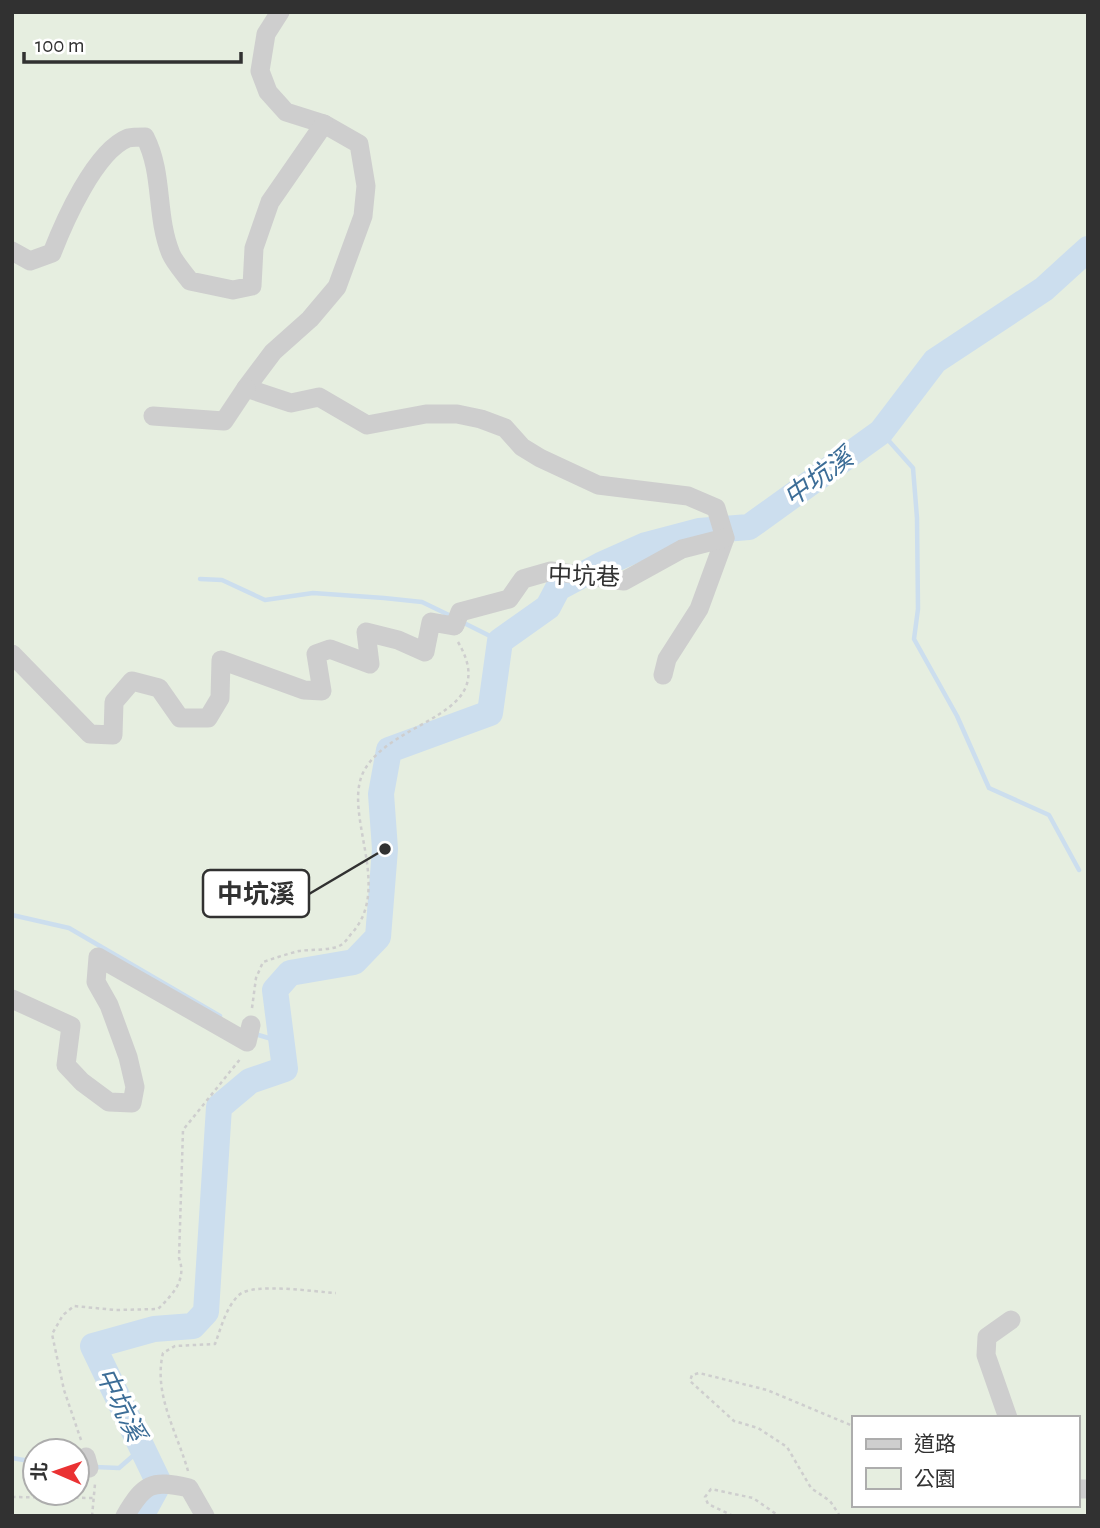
<svg xmlns="http://www.w3.org/2000/svg" width="1100" height="1528" viewBox="0 0 1100 1528" font-family="'Alegreya Sans','Noto Sans TC',sans-serif">
<rect width="100%" height="100%" fill="#fff"/>
<path fill="#e6eee0" fill-rule="evenodd" d="M12,12H1088V1516H12ZM853,1418H1077V1505H853ZM35,1451H77V1493H35Z"/>
<g fill="none" stroke-linecap="round" stroke-linejoin="round">
<g stroke="#ccdeee" stroke-width="4.5">
<polyline points="881,432 913,468 917,518 918,609 914,639 957,716 989,788 1049,815 1079,870"/>
<polyline points="200,579 222,580 265,600 313,593 384,598 422,602 453,617"/>
<polyline points="460,621 500,641"/>
<polyline points="12,915 69,928 220,1016"/>
<polyline points="255,1034 282,1042"/>
<polyline points="12,1458 35,1462"/>
<polyline points="95,1467 119,1468 142,1448"/>
</g>
<polyline stroke="#ccdeee" stroke-width="26" points="141,1516 159,1483 93,1346 154,1329 193,1326 206,1312 219,1107 250,1081 285,1069 275,990 290,973 354,962 378,937 385,849 381,794 389,750 490,713 500,641 548,607 558,588 601,565 646,545 699,531 749,527 881,432 935,361 1044,289 1088,249"/>
<g stroke="#cecece" stroke-width="2.5" stroke-dasharray="3.5 3.5" stroke-linecap="butt">
<path d="M252,1008L256,978L263,962C275,958 287,954 299,951C311,949 331,951 341,945C345,943 349,936 352,933C394,886 340,811 365,769C395,718 502,716 458,642"/>
<path d="M81,1440L64,1390L52,1334L63,1315L74,1306L116,1310L158,1309C173,1294 187,1280 179,1258L183,1130L241,1058"/>
<path d="M188,1471C177,1432 153,1394 163,1353L175,1346L215,1344C221,1328 226,1307 239,1295C253,1282 315,1292 336,1293"/>
<polyline points="12,1497 95,1498"/>
<polyline points="92,1516 95,1484"/>
<polyline points="733,1516 708,1504 705,1497 711,1489 753,1498 779,1516"/>
<polyline points="840,1516 830,1501 811,1488 787,1447 758,1428 734,1421 690,1381 692,1375 699,1373 767,1390 853,1426"/>
</g>
<g stroke="#cecece" stroke-width="19">
<polyline points="280,12 266,34 260,71 268,92 286,112 324,124 359,144 366,186 363,216 337,287 310,319 273,352 246,388 291,403 319,397 367,425 426,414 457,414 481,419 505,428 522,447 540,458 598,485 688,496 716,508 725,538 699,609 667,659 663,675"/>
<path d="M12,251L30,261L52,253C64,222 95,151 128,138C133,137 140,137 145,137C164,174 155,215 171,254C175,263 184,273 190,281L233,290L252,286L254,248L270,202L324,124"/>
<polyline points="153,416 224,421 246,388"/>
<polyline points="455,625 460,612 509,599 523,579 551,571 624,581 682,549 725,538"/>
<polyline points="12,654 90,734 113,735 114,702 132,681 159,688 180,718 208,718 220,698 221,660 304,690 322,691 316,654 330,649 370,664 366,632 398,640 425,652 431,622 454,626"/>
<polyline points="12,999 71,1026 66,1065 82,1082 109,1102 132,1103 135,1087 128,1057 109,1005 96,982 98,957 247,1042 251,1025"/>
<polyline points="1008,1418 986,1355 987,1337 1011,1320"/>
<polyline points="86,1457 89,1468"/>
<polyline points="1077,1489 1088,1489"/>
<path d="M125,1516C144,1484 151,1479 189,1488L205,1516"/>
</g>
</g>
<g text-anchor="middle" stroke-width="7" stroke-linejoin="round" paint-order="stroke">
<g font-size="24" fill="#313131" stroke="#fff">
<text transform="translate(584 576) rotate(2)" y="8">中坑巷</text>
</g>
<g font-size="26" font-style="italic" fill="#3c6d97" stroke="#fff">
<text transform="translate(818 477) rotate(-36)" y="9">中坑溪</text>
<text transform="translate(121 1404) rotate(64)" y="9">中坑溪</text>
</g>
</g>
<path fill="none" stroke="#313131" stroke-width="2.5" d="M385 849L309 894"/>
<circle fill="#313131" stroke="#fff" stroke-width="2.5" cx="385" cy="849" r="7"/>
<rect fill="#fff" stroke="#313131" stroke-width="2.5" x="203" y="870" width="106" height="47" rx="7"/>
<g font-size="26" text-anchor="middle" font-weight="bold" fill="#313131">
<text x="256" y="903">中坑溪</text>
</g>
<rect width="1100" height="1528" fill="none" stroke="#313131" stroke-width="28"/>
<rect x="852" y="1416" width="228" height="91" fill="#ffffff" stroke="#adadad" stroke-width="2"/>
<rect x="866" y="1439" width="35" height="10" fill="#cecece" stroke="#adadad" stroke-width="2"/>
<text x="914" y="1451" font-size="21" fill="#313131">道路</text>
<rect x="866" y="1468" width="35" height="21" fill="#e6eee0" stroke="#adadad" stroke-width="2"/>
<text x="914" y="1486" font-size="21" fill="#313131">公園</text>
<g transform="translate(56 1472) rotate(272)"><circle r="33" fill="#ffffff" stroke="#adadad" stroke-width="2"/>
<path d="M0-5L12 26L0 18L-12 26Z" fill="#ea3233"/>
<text y="-10" font-size="19" font-weight="bold" text-anchor="middle" fill="#313131">北</text>
</g>
<path d="M24 52v10h217v-10" fill="none" stroke="#313131" stroke-width="3.5"/>
<text x="35" y="52" font-size="21" fill="#313131" stroke="#ffffff" stroke-width="5" paint-order="stroke">100 m</text>
</svg>
